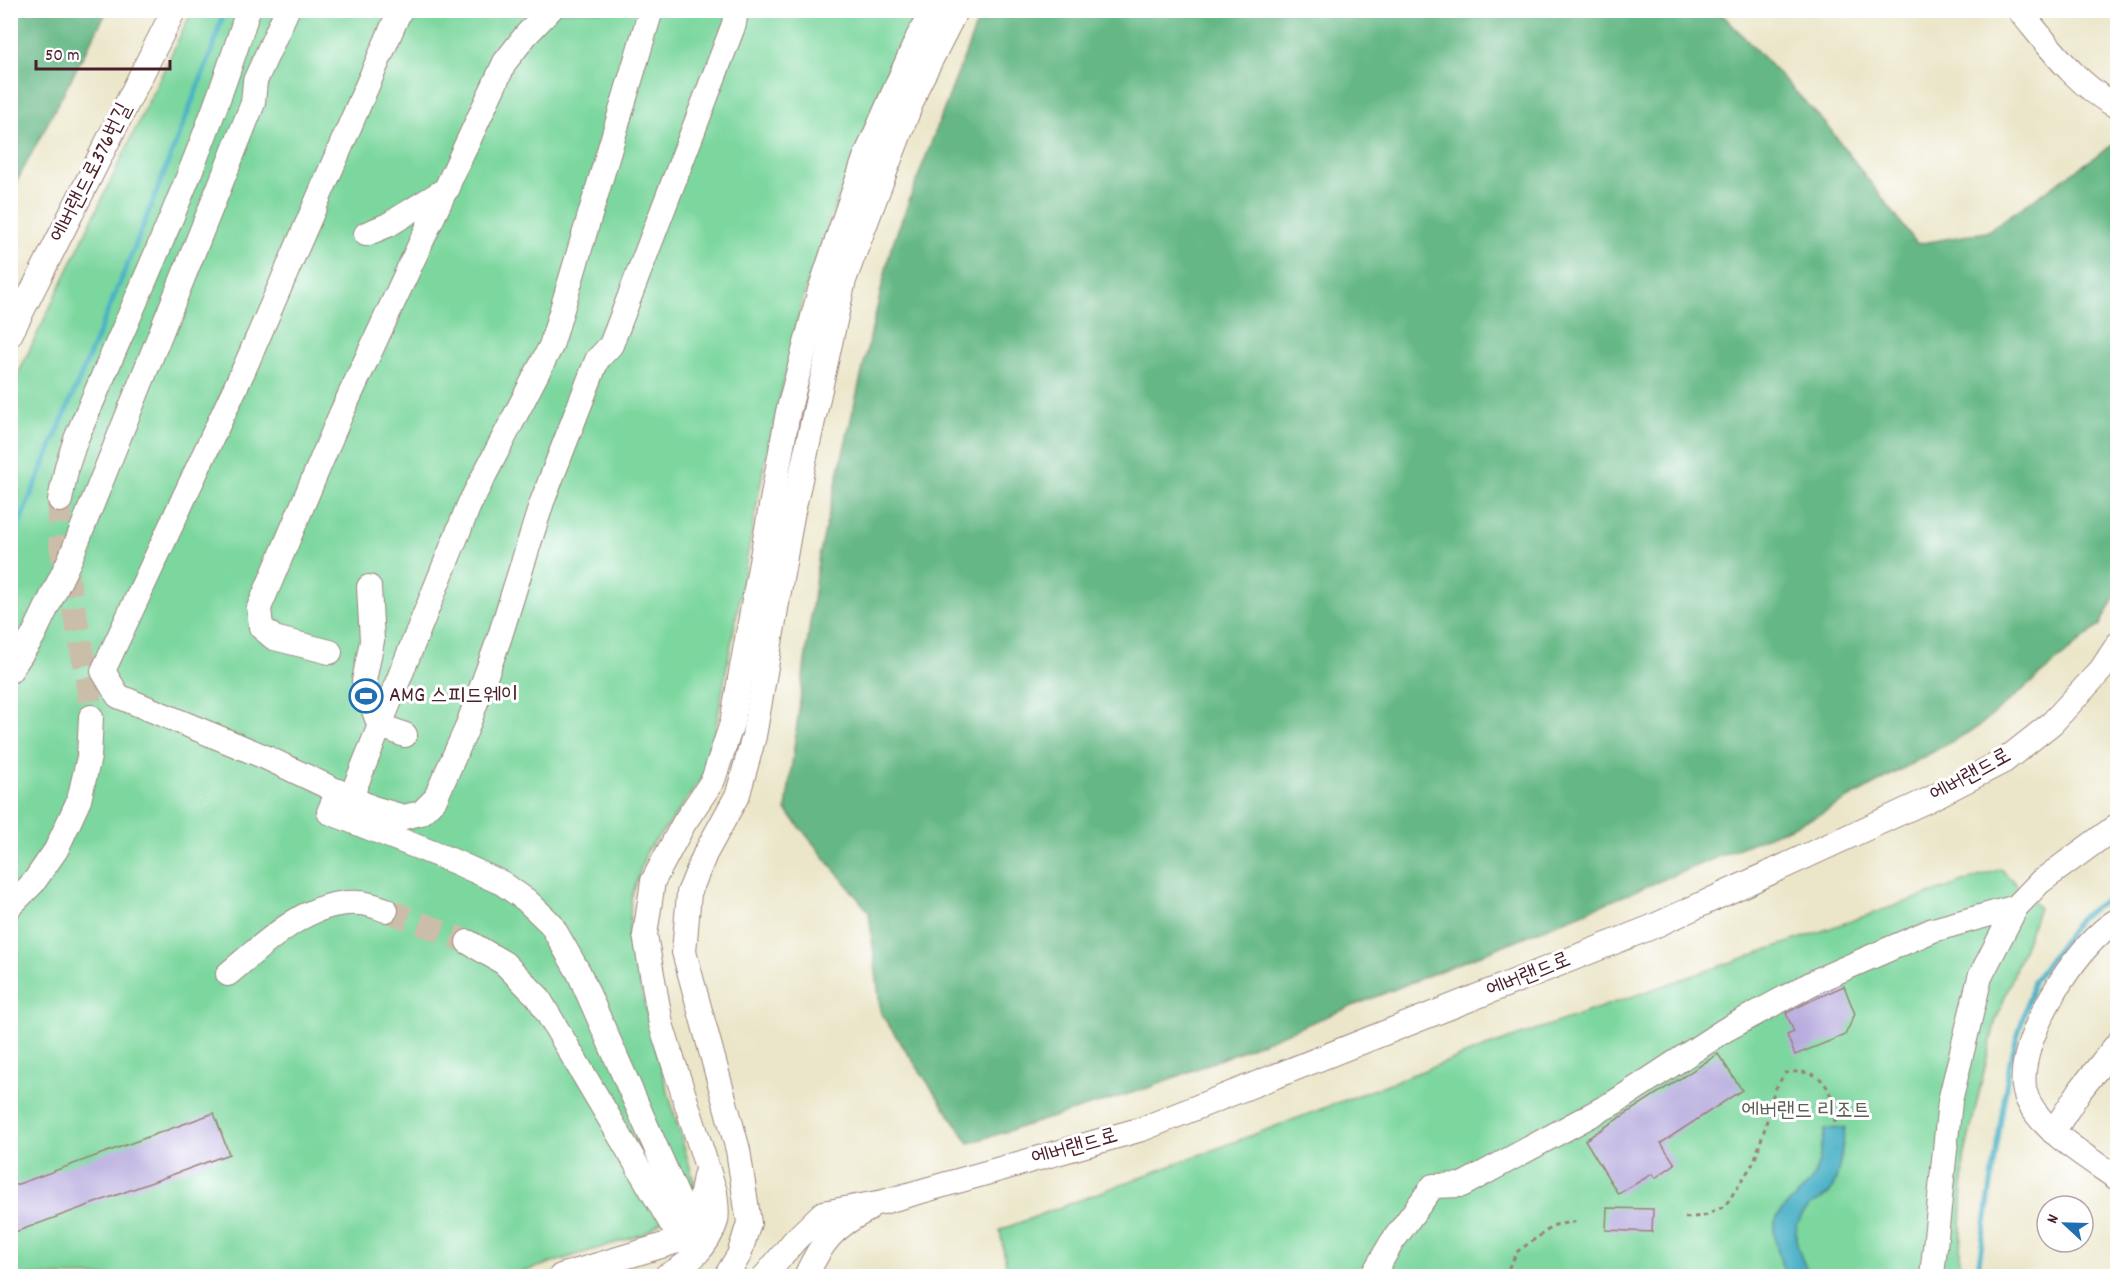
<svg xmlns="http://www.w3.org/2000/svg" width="2128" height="1287" viewBox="0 0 2128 1287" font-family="Dekko,'Poor Story',sans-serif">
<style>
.green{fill:#7cd79e;stroke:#637b64;stroke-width:1.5}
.forest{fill:#65b885;stroke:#586c58;stroke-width:1.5}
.water{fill:#48b1c6;stroke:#496878;stroke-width:1.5}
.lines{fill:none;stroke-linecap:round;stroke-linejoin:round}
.stream{stroke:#48b1c6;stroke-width:5}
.building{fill:#b7acde}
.minor-tunnel{stroke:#cbbea9;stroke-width:24;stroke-dasharray:24 12;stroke-linecap:butt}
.minor-casing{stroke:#9a827a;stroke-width:26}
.path{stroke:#9a827a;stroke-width:3;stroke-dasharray:4.5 4.5;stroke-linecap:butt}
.minor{stroke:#fff;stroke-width:24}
.labels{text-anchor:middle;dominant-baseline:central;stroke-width:6;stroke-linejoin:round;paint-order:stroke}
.street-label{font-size:22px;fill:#4a1f2b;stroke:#fff}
.poi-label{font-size:22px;fill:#4a1f2b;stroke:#fff;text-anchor:start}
.park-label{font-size:22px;fill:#5c5f53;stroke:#fff}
</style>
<rect width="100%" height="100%" fill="#fff"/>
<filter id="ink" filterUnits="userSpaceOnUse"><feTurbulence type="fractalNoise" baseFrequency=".0167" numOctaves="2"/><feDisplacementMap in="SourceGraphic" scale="12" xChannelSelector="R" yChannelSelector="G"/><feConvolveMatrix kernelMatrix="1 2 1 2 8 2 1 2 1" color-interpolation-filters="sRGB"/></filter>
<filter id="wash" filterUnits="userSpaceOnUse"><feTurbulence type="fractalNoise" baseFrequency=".008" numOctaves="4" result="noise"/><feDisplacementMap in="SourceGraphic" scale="24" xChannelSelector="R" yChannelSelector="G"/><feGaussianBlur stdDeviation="1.35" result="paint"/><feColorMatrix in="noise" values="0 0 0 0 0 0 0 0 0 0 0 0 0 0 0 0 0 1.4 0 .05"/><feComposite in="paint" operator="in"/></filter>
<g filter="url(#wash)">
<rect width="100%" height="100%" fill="#ebe6c9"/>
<g class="green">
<path d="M192 11H921L893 57 841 190 806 287 763 471 708 770 670 823 647 850 631 899 629 942 661 1068 698 1195 644 1234 509 1276H11L10 391Z"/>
<path d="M2001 869 2039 908 1995 1023 1964 1158 1959 1276H1008L1000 1230 1486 1047Z"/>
</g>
<g class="forest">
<path d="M11 10 107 11 11 192 10 11Z"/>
<path d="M982 10 1719 11 1826 124 1917 244 1986 232 2117 142 2118 590 2100 625 1978 727 1817 816 1507 944 1151 1087 969 1143 881 1014 869 912 786 810 818 561 891 248Z"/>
</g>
<path class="water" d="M1845 1128C1842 1145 1840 1177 1830 1192 1826 1198 1817 1200 1811 1205 1785 1229 1798 1250 1810 1276H1783L1784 1273C1781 1260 1771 1235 1775 1222 1780 1207 1797 1198 1806 1187 1820 1172 1821 1148 1825 1129Z"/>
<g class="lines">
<g class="stream">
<path d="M10 545 136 244 213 48 224 10"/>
<path d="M1977 1276 2010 1061 2034 981 2080 918 2118 891"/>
</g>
</g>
<g id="blocks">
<g class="building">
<path d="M1844 986 1855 1014 1845 1035 1795 1055 1787 1035 1794 1032 1786 1013 1810 1001Z"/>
<path d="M1718 1054 1742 1090 1661 1143 1675 1164 1655 1178 1652 1174 1618 1194 1585 1140Z"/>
<path d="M214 1113 229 1154 10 1234V1187Z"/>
<path d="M1607 1208 1653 1209 1652 1232 1606 1230Z"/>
</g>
</g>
</g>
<g filter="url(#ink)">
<use href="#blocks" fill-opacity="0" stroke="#9a827a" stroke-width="1.5"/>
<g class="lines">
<g class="minor-tunnel">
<path d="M60 500C56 532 65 565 71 597 80 637 88 676 91 717"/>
<path d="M386 910 468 942"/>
</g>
<g class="minor-casing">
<g id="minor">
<path d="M400 10 245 367 103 671 118 696 265 757 373 808 404 817 421 813 435 799 466 730 499 639 542 502 597 360 611 345 734 24 736 10"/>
<path d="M2019 10C2049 46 2076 85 2118 107"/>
<path d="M366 234 388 225 448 188"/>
<path d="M10 335 174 10"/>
<path d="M60 500 67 466 76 439C136 298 203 157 248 10"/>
<path d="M369 587 372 641 364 681 379 725 405 735"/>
<path d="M330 652 274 638 261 627 259 608 341 414 505 62 526 35 550 10"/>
<path d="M10 671 33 636 70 559 253 103 255 81 287 10"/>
<path d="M338 791 329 812 453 861 502 883 526 900 551 924 579 973 682 1207 681 1240"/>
<path d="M351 797 469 505 551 346 651 10"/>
<path d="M10 906 33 883 56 850 79 800 89 757 91 717"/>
<path d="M2118 920C2077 942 2013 1045 2025 1092 2034 1127 2090 1159 2118 1179"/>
<path d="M468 942 504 963 538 997 681 1240"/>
<path d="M228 974C266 943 306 900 359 903 368 903 377 907 386 910"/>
<path d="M2053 1132 2081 1089 2118 1043"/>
<path d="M561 1276 681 1240 694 1224 700 1204 705 1176"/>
<path d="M666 1276C688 1266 709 1245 716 1221 718 1213 716 1201 715 1192L661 1024 645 935 653 881 684 823 713 780 732 723 788 412 820 290 865 158 918 37 933 10"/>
<path d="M726 1276 739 1255 749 1223 738 1150 684 952 689 893 705 854 738 794 754 736 792 516 844 280 918 85 956 10"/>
<path d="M765 1276 795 1240 823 1213 883 1202 1142 1129 1652 927 1928 800 2004 761 2052 723 2101 670 2118 644"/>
<path d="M806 1276C822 1241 833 1228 867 1210"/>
<path d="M1372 1276 1392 1242 1433 1186 1462 1185 1615 1102 1725 1030 1818 980 1933 930 2016 907"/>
<path d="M1932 1276 1950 1101 1980 977 2016 907 2040 882 2118 825"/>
</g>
</g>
<g class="path">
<path d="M1685 1218 1704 1216 1725 1206 1754 1162 1765 1128 1774 1091 1785 1073C1824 1066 1833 1089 1835 1124"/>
<path d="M1504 1276 1518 1251 1555 1225 1578 1221"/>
<path d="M1576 1276H1581"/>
</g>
<use href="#minor" class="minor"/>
</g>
</g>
<defs>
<g id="stadium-ring" transform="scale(1.725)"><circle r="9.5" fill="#fff" stroke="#1f6fb2" stroke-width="1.5"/><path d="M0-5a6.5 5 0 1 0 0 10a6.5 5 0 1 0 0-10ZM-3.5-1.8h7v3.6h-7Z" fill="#1f6fb2"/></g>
</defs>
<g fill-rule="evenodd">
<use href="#stadium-ring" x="366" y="696"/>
</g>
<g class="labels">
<g class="street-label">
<text transform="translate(92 173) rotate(-63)">에버랜드로376번길</text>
<text transform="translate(1971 776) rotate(-29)">에버랜드로</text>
<text transform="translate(1529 976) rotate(-22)">에버랜드로</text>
<text transform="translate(1075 1148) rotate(-16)">에버랜드로</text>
</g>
<g class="poi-label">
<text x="389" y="696">AMG 스피드웨이</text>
</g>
<g class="park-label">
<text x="1806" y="1111">에버랜드 리조트</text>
</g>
</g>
<rect width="2128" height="1287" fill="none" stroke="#fff" stroke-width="36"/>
<g transform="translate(2065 1224) rotate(292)"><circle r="28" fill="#ffffff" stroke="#b7a5aa" stroke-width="1.5"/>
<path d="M0-4.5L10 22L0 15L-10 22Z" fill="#1f6fb2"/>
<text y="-9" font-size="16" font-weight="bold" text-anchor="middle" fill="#4a1f2b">N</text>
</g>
<path d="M36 60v9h134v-9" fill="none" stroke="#4a1f2b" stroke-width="3"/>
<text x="45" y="60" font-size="18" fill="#4a1f2b" stroke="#ffffff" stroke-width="4.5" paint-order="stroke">50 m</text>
</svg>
